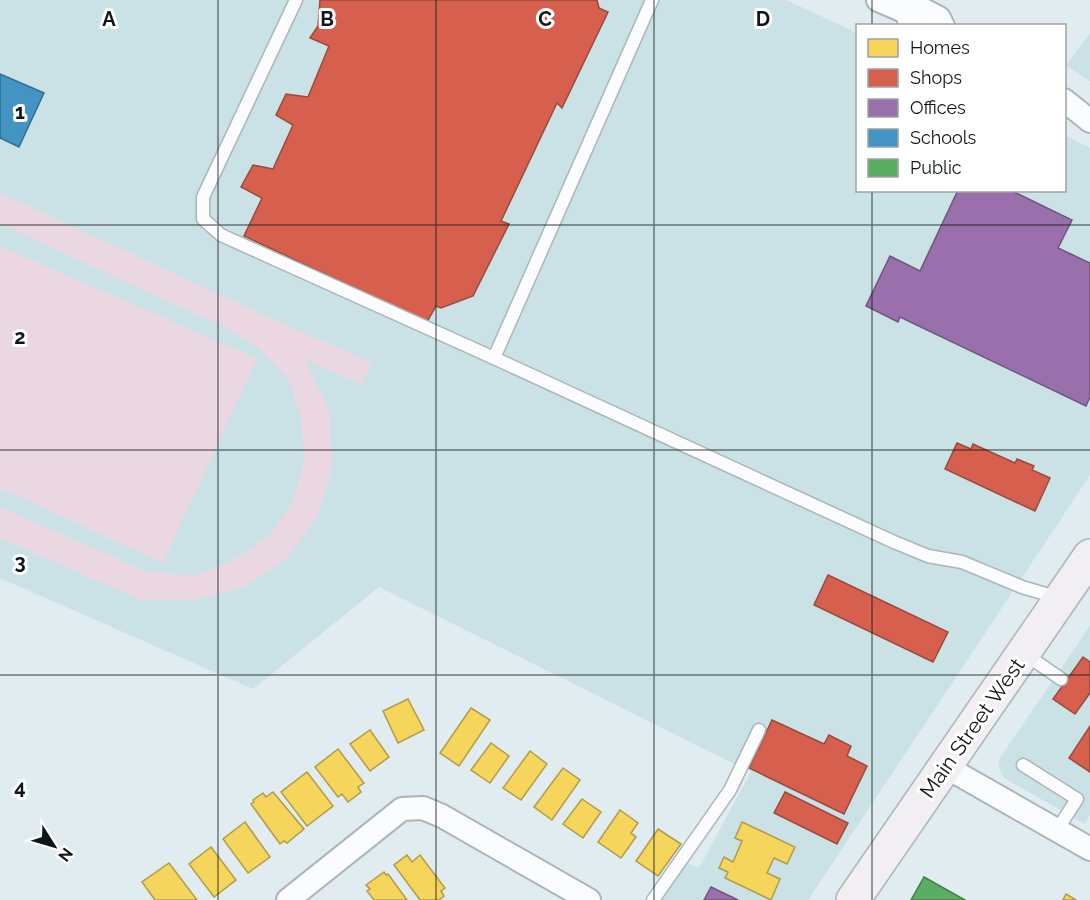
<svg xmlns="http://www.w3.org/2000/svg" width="1090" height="900" viewBox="0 0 1090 900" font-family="Raleway,sans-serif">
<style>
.built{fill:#cae1e5}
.green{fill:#ead7e1}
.homes{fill:#f6d55c;stroke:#b09c48;stroke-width:1.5}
.shops{fill:#d6604d;stroke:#9a4a3d;stroke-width:1.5}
.offices{fill:#9970ab;stroke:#6f557f;stroke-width:1.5}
.schools{fill:#4393c3;stroke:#336e90;stroke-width:1.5}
.public{fill:#5aae61;stroke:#43804b;stroke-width:1.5}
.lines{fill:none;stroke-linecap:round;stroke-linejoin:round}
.service-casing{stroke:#acb5b8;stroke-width:15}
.minor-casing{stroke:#acb5b8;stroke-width:26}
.secondary-casing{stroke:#acb5b8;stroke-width:36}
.service{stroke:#fafcfd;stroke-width:12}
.minor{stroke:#fafcfd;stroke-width:22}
.secondary{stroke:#f1eff2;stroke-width:33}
.grid{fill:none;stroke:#0e1618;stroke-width:1.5;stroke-opacity:0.55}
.labels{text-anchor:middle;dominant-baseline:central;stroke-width:6;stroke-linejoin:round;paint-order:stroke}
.street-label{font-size:21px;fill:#0e1618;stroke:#fff}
.grid-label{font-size:20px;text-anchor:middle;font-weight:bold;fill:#0e1618;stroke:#fff;stroke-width:6;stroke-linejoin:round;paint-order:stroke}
</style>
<rect width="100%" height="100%" fill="#e0ecef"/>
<g class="built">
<path d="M0 0H786L857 33 858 190H1064L1065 135 1090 148V475L808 900H654L679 860 699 868 751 772 379 587 253 689 0 578Z"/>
<path d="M1090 34V81L1066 65Z"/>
<path d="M1090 626V815L1085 824 1004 778 998 766 1000 758Z"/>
</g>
<g class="green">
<path d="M0 193 283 324 371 362 362 385 305 360 329 411 333 463 319 514 288 557 244 587 195 600H141L0 538V507L147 572 194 576 232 561 268 537 293 502 304 461 301 418 289 380 258 347 222 326 0 224Z"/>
<path d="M0 246 257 359 163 563 0 488Z"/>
</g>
<g class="homes">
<path d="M408 699 424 730 398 743 383 711Z"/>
<path d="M471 708 490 720 459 766 440 753Z"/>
<path d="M370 730 389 757 370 771 350 744Z"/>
<path d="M491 743 509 756 490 783 471 770Z"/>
<path d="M338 749 364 783 358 787 361 792 348 802 342 794 338 797 315 767Z"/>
<path d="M530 751 547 764 521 800 503 788Z"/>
<path d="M563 768 580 780 552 820 534 807Z"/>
<path d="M307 772 333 806 307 826 281 792Z"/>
<path d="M273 792 304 829 287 843 284 841 280 844 251 804 254 802 253 800 263 793 266 797Z"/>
<path d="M582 799 601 812 583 838 563 824Z"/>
<path d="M620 810 638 823 631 833 636 837 621 858 598 842Z"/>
<path d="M245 822 270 857 248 873 223 839Z"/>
<path d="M742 822 795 847 787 864 774 858 767 873 780 879 771 900 725 878 728 872 719 868 724 857 733 862 742 841 735 838Z"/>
<path d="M658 829 681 844 658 876 636 861Z"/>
<path d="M211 847 236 880 214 897 189 864Z"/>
<path d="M407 855 412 862 420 855 445 888 441 891 444 896 439 900H420L394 865Z"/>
<path d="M169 863 197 900H155L142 882Z"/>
<path d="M384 872 386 875 388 874 407 900H374L367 891 370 889 366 885Z"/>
<path d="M1066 894 1076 900H1063Z"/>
</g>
<g class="shops">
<path d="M320 0H597L599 8 608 12 562 108 557 103 501 221 509 224 473 296 441 308 436 306 427 322 244 236 262 198 241 187 253 165 273 169 293 125 276 115 286 94 308 97 329 46 310 38 318 26Z"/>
<path d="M957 443 971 449 973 444 1015 463 1017 459 1034 466 1032 470 1050 478 1035 511 945 469Z"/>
<path d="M828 575 948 632 933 662 814 605Z"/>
<path d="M1083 657 1090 662V693L1075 714 1053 699Z"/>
<path d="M772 720 824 744 829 735 851 746 847 756 867 766 844 814 749 768Z"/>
<path d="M1090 726V772L1069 758Z"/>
<path d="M785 792 848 823 837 844 774 813Z"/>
</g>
<g class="offices">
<path d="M958 190H1010L1072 220 1058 248 1090 263V397L1086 406 900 317 898 322 866 306 890 256 920 271Z"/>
<path d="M711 887 738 900H704Z"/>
</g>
<path class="schools" d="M0 74 44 93 19 147 0 138Z"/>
<path class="public" d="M924 877 965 900H911Z"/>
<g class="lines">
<g class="service-casing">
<g id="service">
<path d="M296 0 203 197V219L221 235 494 358"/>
<path d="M652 0 494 358 894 542 928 556 962 562 1022 587 1059 598"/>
<path d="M1025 654 1061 679"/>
<path d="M1023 765 1077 799 1057 830"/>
<path d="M653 900 730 790 759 730"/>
</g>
</g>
<g class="minor-casing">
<g id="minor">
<path d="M878 0 906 12 910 23 914 26"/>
<path d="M906 12 918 7 939 18 943 26"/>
<path d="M1064 100 1090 121"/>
<path d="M946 767 1090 849"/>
<path d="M288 900 402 809 423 808 442 816 589 900"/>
</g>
</g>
<g class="secondary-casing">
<path id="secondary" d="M853 900 1090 556"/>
</g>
<use href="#service" class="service"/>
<use href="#minor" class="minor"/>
<use href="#secondary" class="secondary"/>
</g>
<path class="grid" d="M218 0V900M436 0V900M654 0V900M872 0V26M872 190V900M0 225H1090M0 450H1090M0 675H1090"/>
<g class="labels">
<g class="street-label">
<text transform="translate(972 728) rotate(-55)">Main Street West</text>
</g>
</g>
<g class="grid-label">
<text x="109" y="26">A</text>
<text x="327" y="26">B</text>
<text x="545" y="26">C</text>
<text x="763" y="26">D</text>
<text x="20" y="119">1</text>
<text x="20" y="344">2</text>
<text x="20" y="569">3</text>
<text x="20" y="794">4</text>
</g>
<rect x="856" y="24" width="210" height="168" fill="#ffffff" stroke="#9fa2a3" stroke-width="1.5"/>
<rect x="868" y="39" width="30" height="18" fill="#f6d55c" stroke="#9fa2a3" stroke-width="1.5"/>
<text x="910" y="54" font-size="18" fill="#0e1618">Homes</text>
<rect x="868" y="69" width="30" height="18" fill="#d6604d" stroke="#9fa2a3" stroke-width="1.5"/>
<text x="910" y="84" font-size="18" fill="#0e1618">Shops</text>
<rect x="868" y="99" width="30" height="18" fill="#9970ab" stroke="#9fa2a3" stroke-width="1.5"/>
<text x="910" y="114" font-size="18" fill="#0e1618">Offices</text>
<rect x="868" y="129" width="30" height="18" fill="#4393c3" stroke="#9fa2a3" stroke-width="1.5"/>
<text x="910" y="144" font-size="18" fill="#0e1618">Schools</text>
<rect x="868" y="159" width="30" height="18" fill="#5aae61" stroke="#9fa2a3" stroke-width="1.5"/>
<text x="910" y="174" font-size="18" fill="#0e1618">Public</text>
<g transform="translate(54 846) rotate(127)" stroke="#ffffff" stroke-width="4.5" paint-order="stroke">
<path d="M0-4.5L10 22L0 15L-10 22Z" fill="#0e1618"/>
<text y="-9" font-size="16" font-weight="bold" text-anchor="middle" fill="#0e1618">N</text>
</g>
</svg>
